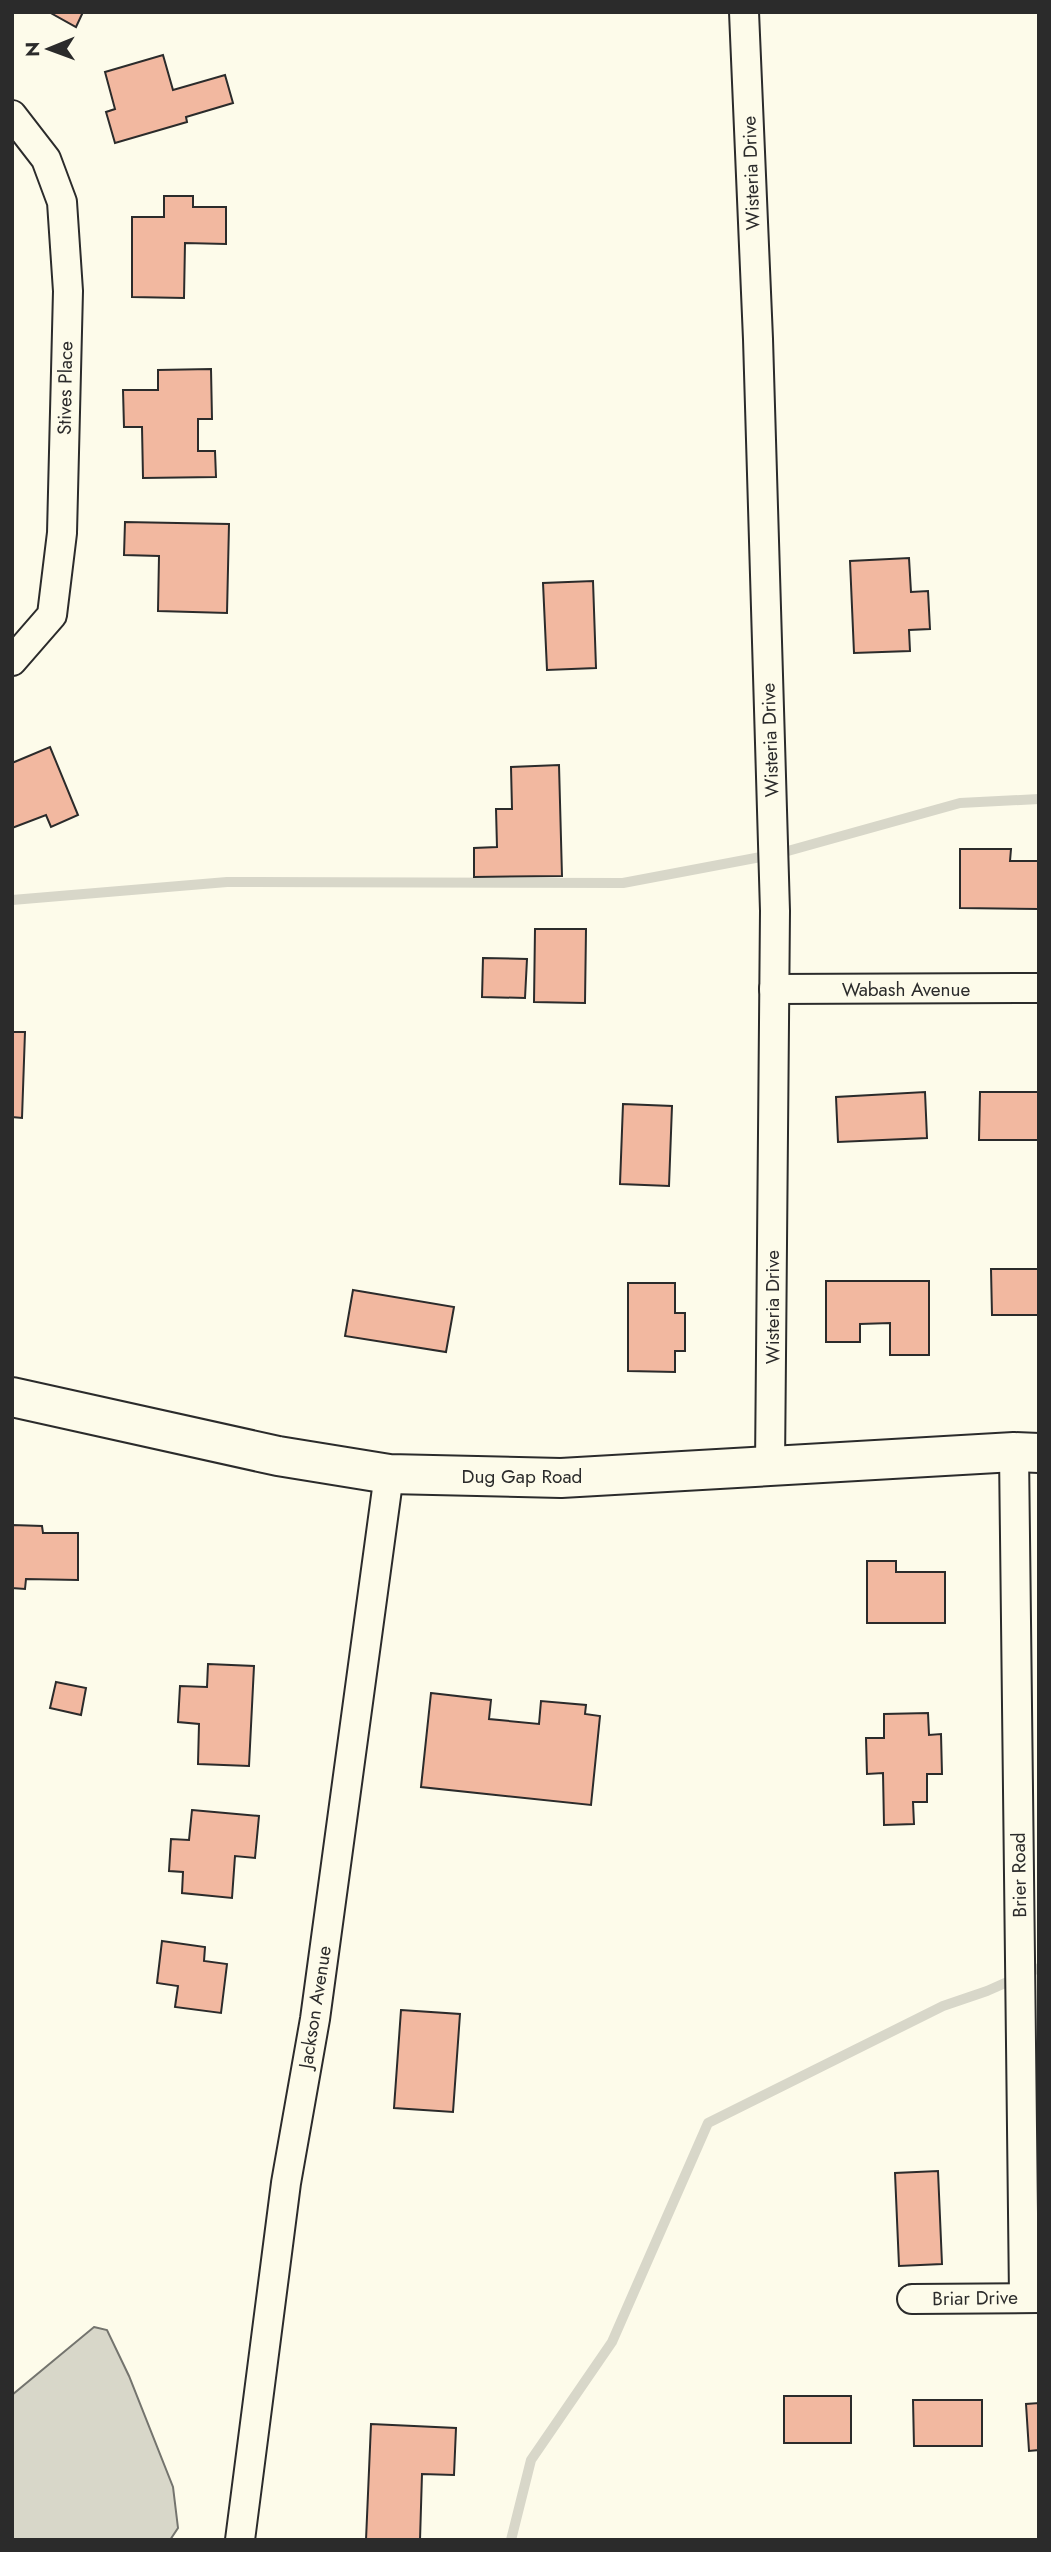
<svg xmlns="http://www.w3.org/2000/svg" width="1051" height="2552" viewBox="0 0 1051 2552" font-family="Jost,sans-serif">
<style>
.water{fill:#d8d7c9;stroke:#74746e;stroke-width:2}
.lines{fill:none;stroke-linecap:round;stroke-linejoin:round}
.stream{stroke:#d8d7c9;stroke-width:10}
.building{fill:#f2b8a0;stroke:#2b2b2b;stroke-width:2}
.street-casing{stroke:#2b2b2b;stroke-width:32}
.secondary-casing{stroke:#2b2b2b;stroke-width:42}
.street{stroke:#fdfbea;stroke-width:28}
.secondary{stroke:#fdfbea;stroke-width:38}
.labels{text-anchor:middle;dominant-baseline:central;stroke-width:5;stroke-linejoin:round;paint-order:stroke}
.street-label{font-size:19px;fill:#2b2b2b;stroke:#fdfbea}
</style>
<rect width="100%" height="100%" fill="#fdfbea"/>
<path class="water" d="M94 2327 107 2330 129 2376 173 2487 178 2528 170 2540H12V2395Z"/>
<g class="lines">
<g class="stream">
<path d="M12 900 227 882 623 883 777 854 960 803 1039 799"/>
<path d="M511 2540 531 2460 612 2342 708 2123 943 2006 987 1991 1039 1968"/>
</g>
</g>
<g class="building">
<path d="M49 12H83L76 27Z"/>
<path d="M163 55 173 90 225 75 233 103 186 117 187 122 115 143 106 112 115 109 105 72Z"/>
<path d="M164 196H193V207H226V244L185 243 184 298 132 297V217H164Z"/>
<path d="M211 369 212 419H198V451H215L216 477 143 478 142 427H124L123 390H158V370Z"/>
<path d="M125 522 229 524 227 613 158 611 159 556 124 555Z"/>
<path d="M909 558 911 592 928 591 930 629 909 630 910 651 854 653 850 561Z"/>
<path d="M593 581 596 668 547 670 543 583Z"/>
<path d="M50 747 78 815 51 827 46 815 12 828V763Z"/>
<path d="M559 765 562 876 474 877V848L497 847 496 809H512L511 767Z"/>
<path d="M960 849H1011L1010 861H1039V909L960 908Z"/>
<path d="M535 929H586L585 1003 534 1002Z"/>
<path d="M483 958 527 959 525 998 482 997Z"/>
<path d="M12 1032H25L22 1118 12 1117Z"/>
<path d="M925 1092 927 1138 838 1142 836 1097Z"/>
<path d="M980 1092H1039V1140H979Z"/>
<path d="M623 1104 672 1106 669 1186 620 1184Z"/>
<path d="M991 1269H1039V1315H992Z"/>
<path d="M826 1281H929V1355H890V1323L860 1324V1342H826Z"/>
<path d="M628 1283H675V1313H685V1351H675V1372L628 1371Z"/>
<path d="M353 1290 454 1307 446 1352 345 1336Z"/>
<path d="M12 1525 42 1526 43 1533H78V1580L26 1579 25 1589 12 1588Z"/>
<path d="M867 1561H896V1572H945V1623H867Z"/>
<path d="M208 1664 254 1666 249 1766 198 1764 199 1724 178 1722 180 1686 207 1687Z"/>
<path d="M56 1682 86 1688 81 1715 50 1708Z"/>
<path d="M431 1693 491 1700 489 1719 539 1724 541 1701 586 1705 585 1714 600 1716 591 1805 421 1787Z"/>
<path d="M928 1713 929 1735 941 1734 942 1774H927V1802H913L914 1824 884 1825 883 1773 867 1774 866 1738H884V1714Z"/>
<path d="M192 1810 259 1816 255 1858 235 1856 232 1898 182 1893 183 1872 169 1871 171 1839 189 1840Z"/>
<path d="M162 1941 205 1947 204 1961 227 1964 221 2013 175 2007 178 1986 157 1983Z"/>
<path d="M401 2010 460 2014 453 2112 394 2108Z"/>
<path d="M938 2171 942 2264 899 2266 895 2173Z"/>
<rect x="784" y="2396" width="67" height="47"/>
<path d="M913 2400H982V2446H914Z"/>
<path d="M1039 2403V2450L1029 2451 1026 2404Z"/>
<path d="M371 2424 456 2428 454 2475 422 2474 420 2540H366Z"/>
</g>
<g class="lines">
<g class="street-casing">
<g id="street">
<path d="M744 12 758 339 775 911 770 1467"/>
<path d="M12 115 46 159 62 202 68 291 62 533 52 615 12 661"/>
<path d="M774 989 1039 988"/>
<path d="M1014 1452 1024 2297"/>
<path d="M912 2299 1039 2298"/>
<path d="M240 2540 286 2183 315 2019 389 1474"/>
</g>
</g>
<g class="secondary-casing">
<path id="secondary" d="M12 1397 278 1456 389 1474 561 1478 1014 1452 1039 1453"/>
</g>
<use href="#street" class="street"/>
<use href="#secondary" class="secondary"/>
</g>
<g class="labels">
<g class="street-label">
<text transform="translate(751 173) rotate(-92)">Wisteria Drive</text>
<text transform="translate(65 388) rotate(-89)">Stives Place</text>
<text transform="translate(770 740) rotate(-92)">Wisteria Drive</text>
<text x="906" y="989">Wabash Avenue</text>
<text transform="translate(772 1307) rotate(-90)">Wisteria Drive</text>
<text x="522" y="1476">Dug Gap Road</text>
<text transform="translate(1019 1875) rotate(-91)">Brier Road</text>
<text transform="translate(315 2007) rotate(-81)">Jackson Avenue</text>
<text transform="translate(975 2298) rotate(-1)">Briar Drive</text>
</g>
</g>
<rect width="1051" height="2552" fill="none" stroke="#2b2b2b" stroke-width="28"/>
<g transform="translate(49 49) rotate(269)" stroke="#fdfbea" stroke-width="5" paint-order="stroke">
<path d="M0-5L12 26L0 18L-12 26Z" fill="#2b2b2b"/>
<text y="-10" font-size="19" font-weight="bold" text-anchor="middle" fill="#2b2b2b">N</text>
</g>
</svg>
